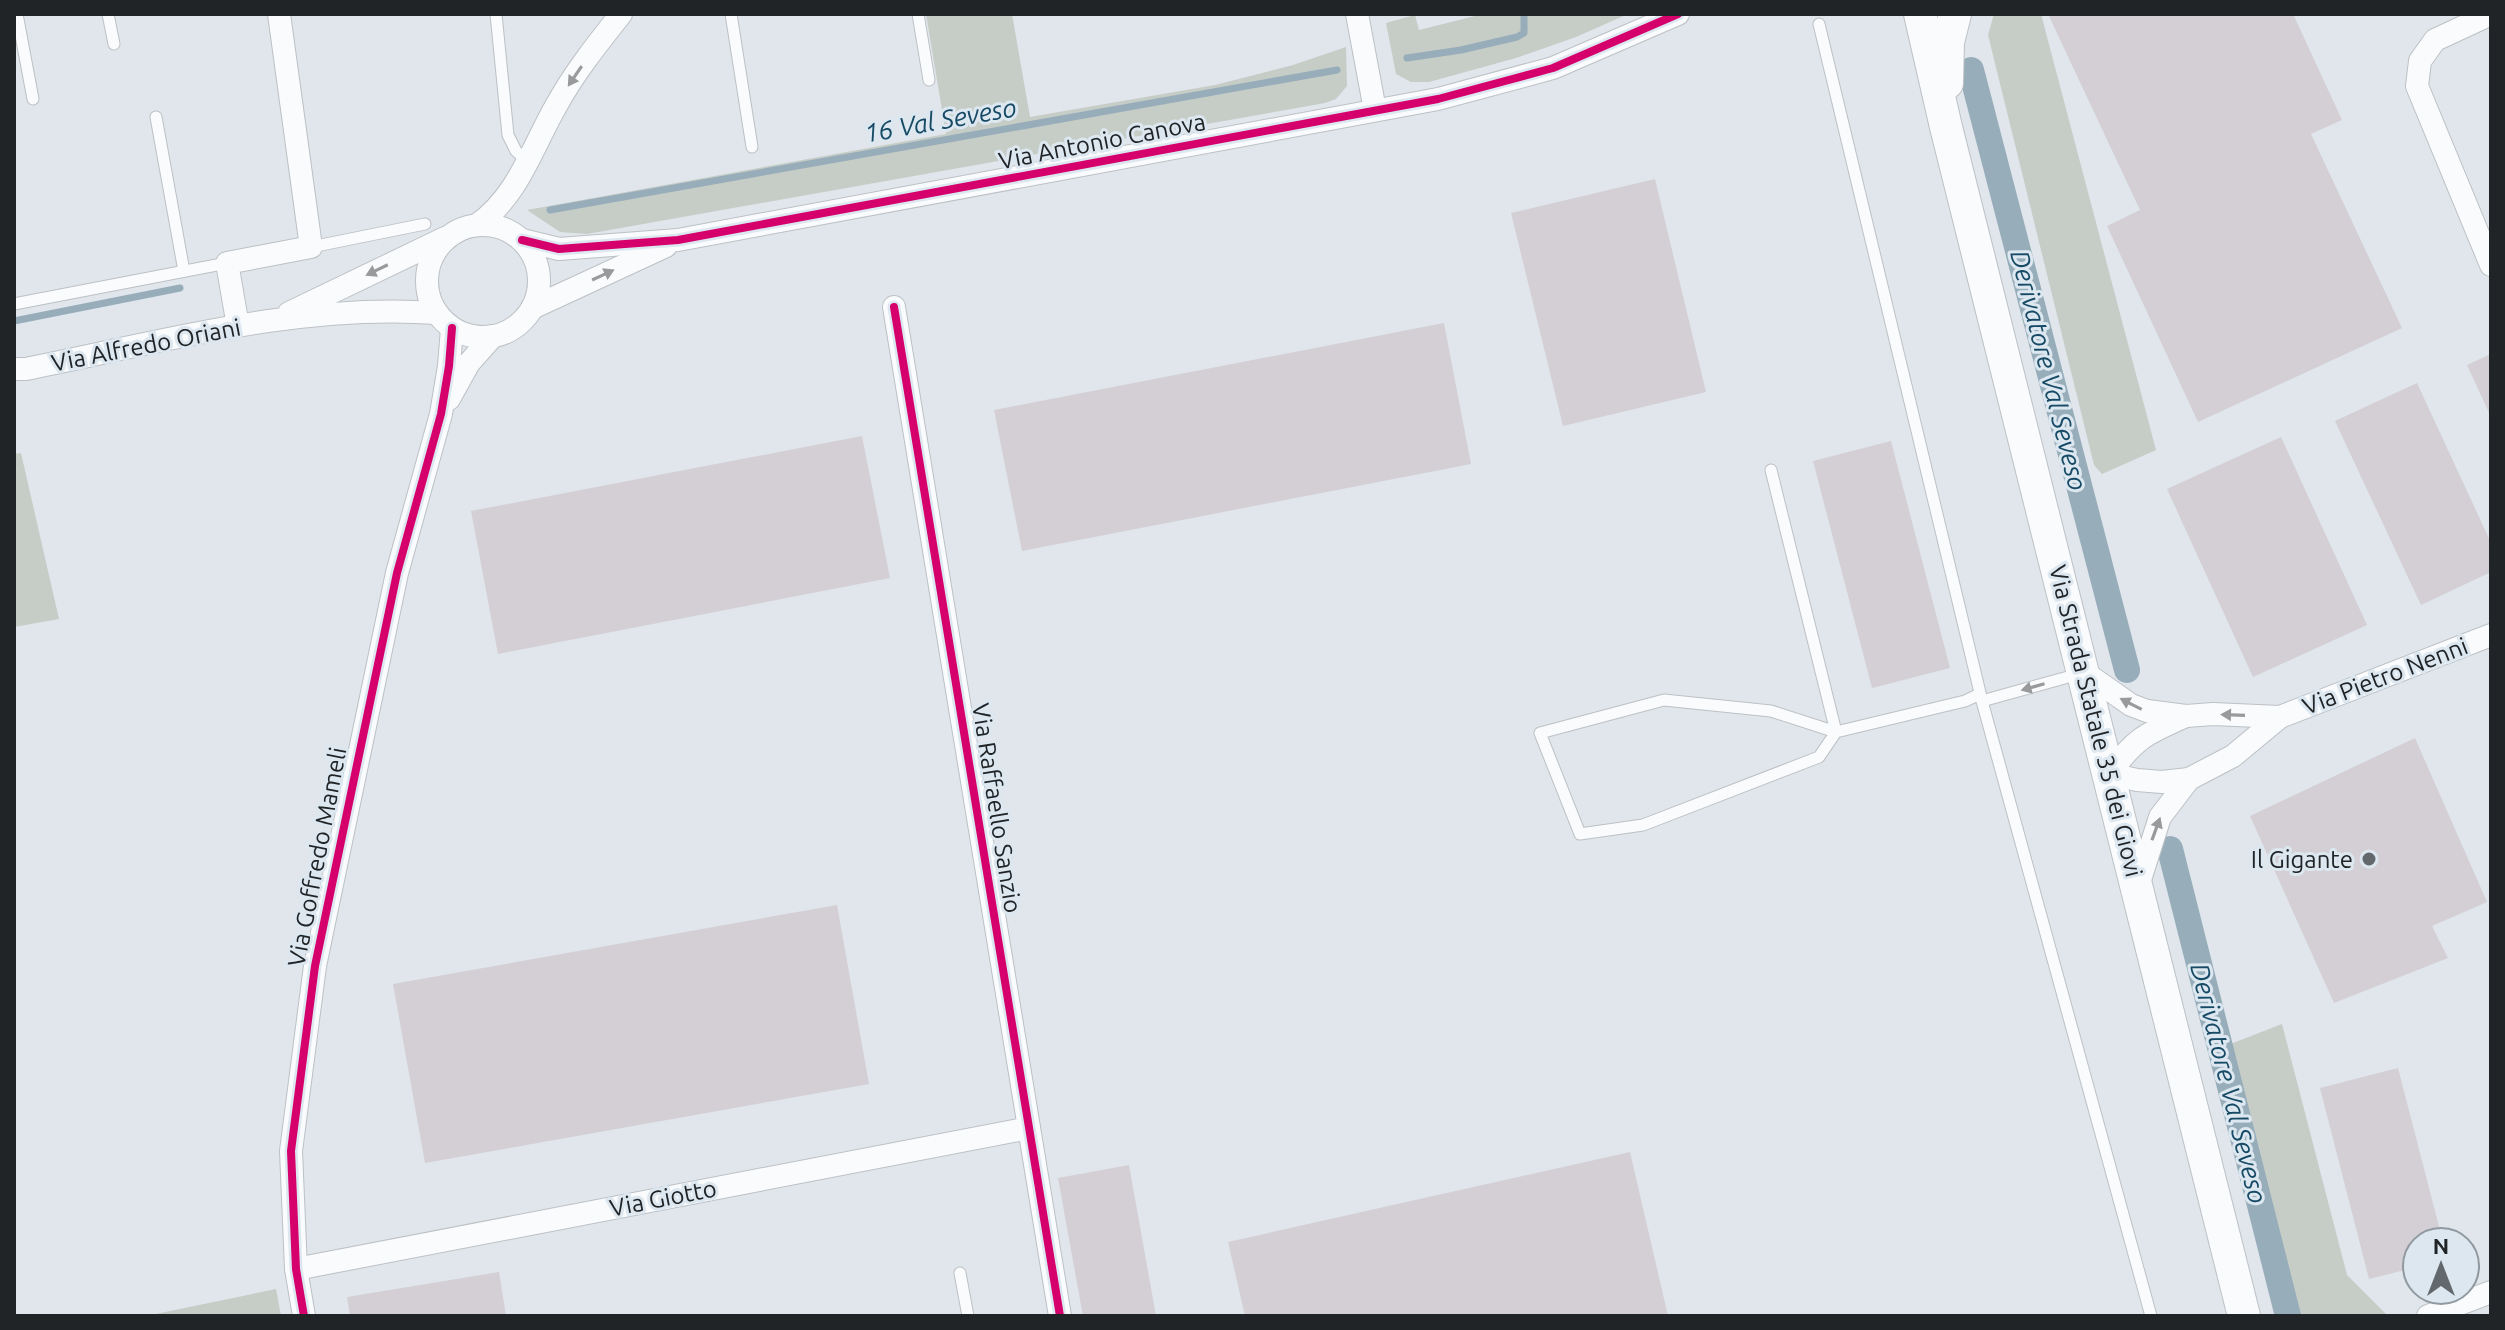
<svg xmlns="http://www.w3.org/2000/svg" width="2505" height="1330" viewBox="0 0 2505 1330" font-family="Ubuntu,sans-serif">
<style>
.green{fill:#c6ccc6}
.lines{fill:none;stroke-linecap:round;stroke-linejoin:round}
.stream{stroke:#97adba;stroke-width:7}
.canal{stroke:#97adba;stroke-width:26}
.building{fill:#d3cfd5}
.service-casing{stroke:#bcc1c5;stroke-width:13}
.minor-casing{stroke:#bcc1c5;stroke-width:24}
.secondary-casing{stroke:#bcc1c5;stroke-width:34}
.service{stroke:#fafbfc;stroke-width:11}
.minor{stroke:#fafbfc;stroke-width:22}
.secondary{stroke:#fafbfc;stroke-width:32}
.cycleway-casing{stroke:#dce7f0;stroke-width:13}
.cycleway{stroke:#d6006c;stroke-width:8}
.oneway{fill:#989a9c}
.poi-dot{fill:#63686c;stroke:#dce7f0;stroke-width:3}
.labels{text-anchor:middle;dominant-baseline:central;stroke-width:6;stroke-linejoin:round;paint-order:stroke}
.street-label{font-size:24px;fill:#202427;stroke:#dce7f0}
.poi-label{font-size:24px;fill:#202427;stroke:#dce7f0;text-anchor:end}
.water-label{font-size:26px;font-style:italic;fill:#174a65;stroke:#dce7f0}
</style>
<rect width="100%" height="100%" fill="#e0e6ec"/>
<g class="green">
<path d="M926 14H1012L1030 117 1215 85 1293 65 1346 47 1347 86 1336 99 1325 103 587 234 560 232 527 210 946 134Z"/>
<path d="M1483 14H1628L1576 37 1516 58 1429 82H1411L1396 74 1386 23 1415 15 1419 30Z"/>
<path d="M1994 14H2041L2156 450 2102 474 2094 465 1988 35Z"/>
<path d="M21 453 59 619 14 627V454Z"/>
<path d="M2282 1024 2347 1275 2388 1316H2296L2228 1045Z"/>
<path d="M276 1289 281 1316H146Z"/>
</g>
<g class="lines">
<g class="stream">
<path d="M1407 58 1461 50 1517 37 1524 33V14"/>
<path d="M550 210 1337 70"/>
<path d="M14 321 180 288"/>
</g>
<g class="canal">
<path d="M1971 70 2127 670"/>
<path d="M2170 849 2288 1316"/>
</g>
</g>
<g class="building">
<path d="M2048 14H2293L2342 120 2311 134 2402 328 2198 422 2107 226 2140 210Z"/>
<path d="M1655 179 1706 392 1563 426 1511 213Z"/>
<path d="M1444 323 1471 464 1022 551 994 410Z"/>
<path d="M2491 354V417L2467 365Z"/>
<path d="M2417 383 2491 543V572L2421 605 2335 421Z"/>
<path d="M862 436 890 578 498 654 471 511Z"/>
<path d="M2281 437 2367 625 2253 677 2167 489Z"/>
<path d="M1891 441 1950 668 1872 688 1813 461Z"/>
<path d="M2415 738 2487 902 2432 926 2448 958 2334 1003 2250 816Z"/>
<path d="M837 905 869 1084 425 1163 393 984Z"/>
<path d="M2398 1068 2443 1242H2417V1267L2369 1279 2320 1088Z"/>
<path d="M1630 1152 1668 1316H1245L1228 1242Z"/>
<path d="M1129 1165 1156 1316H1083L1058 1178Z"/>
<path d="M499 1272 506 1316H350L347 1297Z"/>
</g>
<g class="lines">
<g class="service-casing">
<g id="service">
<path d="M17 14 33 99"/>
<path d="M108 14 114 44"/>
<path d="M496 14 508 135 516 151 527 161"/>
<path d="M731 14 752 147"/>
<path d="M918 14 929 80"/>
<path d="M1819 24 1982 701 2151 1316"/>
<path d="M156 117 184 271"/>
<path d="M311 247 425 224"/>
<path d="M14 304 227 263"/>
<path d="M1771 470 1836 732 1771 711 1664 700 1540 733 1580 834 1643 825 1819 757 1836 732 1965 701 1980 694"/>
<path d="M1982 701 2079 674"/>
<path d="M960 1273 968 1316"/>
</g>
</g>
<g class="minor-casing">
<g id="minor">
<path d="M1357 14 1375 110"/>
<path d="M2491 14 2435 40 2420 61 2417 86 2491 265"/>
<path d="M477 225C518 196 532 148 556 106 574 73 598 43 621 14"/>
<circle cx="483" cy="281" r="56"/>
<path d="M522 240 559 249 678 240 1438 99 1553 68 1678 14"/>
<path d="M894 307 1060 1316"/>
<path d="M532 308 666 246"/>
<path d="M289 313 445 238"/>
<path d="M238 326 227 263 311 247 279 14"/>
<path d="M14 369H26C161 342 298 303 437 313"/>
<path d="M449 399 469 363 493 336"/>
<path d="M2084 672 2131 705 2147 711 2186 716 2213 714 2280 717"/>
<path d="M2186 716C2148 733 2134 738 2110 774L2137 780 2162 782 2189 779 2233 756 2280 717 2491 635"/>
<path d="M2138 886 2160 817 2189 779"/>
<path d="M296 1269 1029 1128"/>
<path d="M304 1316 296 1269 291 1151 315 966 397 573 441 414 449 366 452 328"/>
<path d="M2428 1316 2491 1292"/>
</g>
</g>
<g class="secondary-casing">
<g id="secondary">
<path d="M1920 14 1946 127 2244 1316"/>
<path d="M1947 83 1948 42 1955 14"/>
</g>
</g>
<use href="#service" class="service"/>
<use href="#minor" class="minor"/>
<use href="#secondary" class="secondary"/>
<g class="cycleway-casing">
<g id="cycleway">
<path d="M522 240 559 249 678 240 1438 99 1553 68 1678 14"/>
<path d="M894 307 1060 1316"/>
<path d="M304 1316 296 1269 291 1151 315 966 397 573 441 414 449 366 452 328"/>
</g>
</g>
<use href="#cycleway" class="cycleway"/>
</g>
<defs><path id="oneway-solid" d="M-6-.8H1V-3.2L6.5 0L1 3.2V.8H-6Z" transform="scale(2)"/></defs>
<g class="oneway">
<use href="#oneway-solid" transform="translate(575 76) rotate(124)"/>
<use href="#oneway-solid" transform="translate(377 270) rotate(154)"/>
<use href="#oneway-solid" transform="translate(603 275) rotate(-25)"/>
<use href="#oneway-solid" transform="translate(2033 687) rotate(164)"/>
<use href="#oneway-solid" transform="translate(2131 704) rotate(-153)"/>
<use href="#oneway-solid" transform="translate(2233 715) rotate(-178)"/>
<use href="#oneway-solid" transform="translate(2156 829) rotate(-70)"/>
</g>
<circle class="poi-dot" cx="2369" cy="859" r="8"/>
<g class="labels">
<g class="street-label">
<text transform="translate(1102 141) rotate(-11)">Via Antonio Canova</text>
<text transform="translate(146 345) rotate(-11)">Via Alfredo Oriani</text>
<text transform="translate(2385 676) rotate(-21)">Via Pietro Nenni</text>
<text transform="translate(2096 721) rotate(76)">Via Strada Statale 35 dei Giovi</text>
<text transform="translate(997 808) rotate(81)">Via Raffaello Sanzio</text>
<text transform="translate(317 857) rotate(-79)">Via Goffredo Mameli</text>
<text transform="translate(663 1198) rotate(-11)">Via Giotto</text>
</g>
<g class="poi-label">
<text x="2353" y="859">Il Gigante</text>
</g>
<g class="water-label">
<text transform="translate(940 120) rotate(-10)">16 Val Seveso</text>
<text transform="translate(2049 370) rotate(76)">Derivatore Val Seveso</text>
<text transform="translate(2229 1083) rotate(76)">Derivatore Val Seveso</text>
</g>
</g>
<rect width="2505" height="1330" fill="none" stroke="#202427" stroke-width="32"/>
<g transform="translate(2441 1266)"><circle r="38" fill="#dce7f0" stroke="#9199a0" stroke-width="2"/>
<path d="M0-6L14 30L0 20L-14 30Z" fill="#63686c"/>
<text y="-12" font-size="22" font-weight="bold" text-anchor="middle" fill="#202427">N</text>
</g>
</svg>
